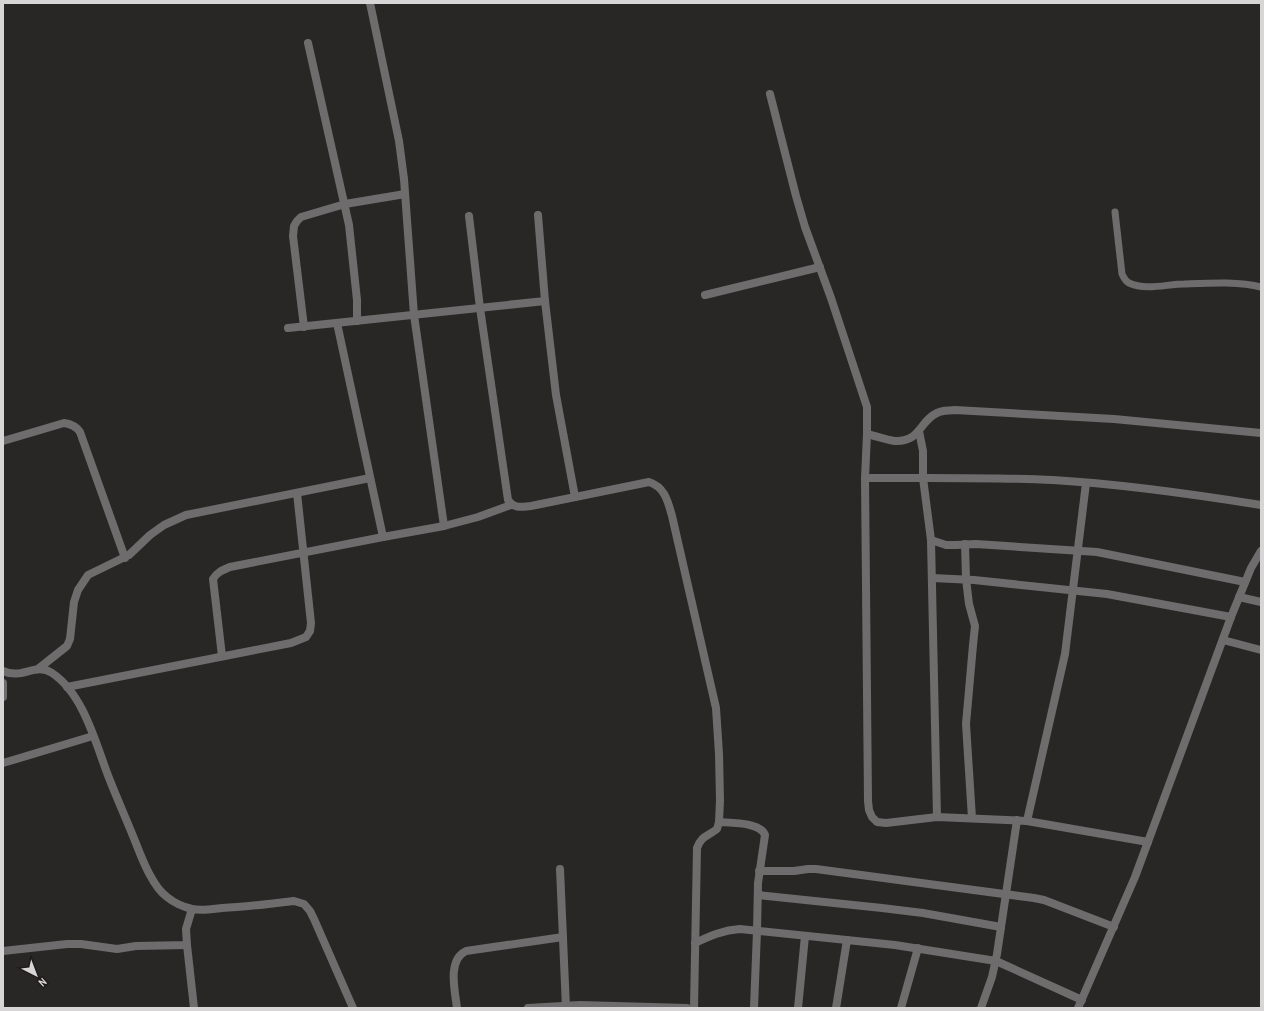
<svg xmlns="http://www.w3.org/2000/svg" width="1264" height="1011" viewBox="0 0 1264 1011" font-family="'Archivo Narrow',sans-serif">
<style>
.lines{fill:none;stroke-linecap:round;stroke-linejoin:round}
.service{stroke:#6e6c6c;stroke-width:7}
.minor{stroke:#6e6c6c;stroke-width:8}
</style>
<rect width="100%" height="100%" fill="#292626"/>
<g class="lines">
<path class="service" d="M1115 212 1122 274C1124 278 1125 281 1129 283 1146 291 1167 284 1184 284 1208 283 1239 281 1261 287"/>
<g class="minor">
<path d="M370 3 399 141 404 179 414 315 444 526"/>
<path d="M308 43 349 225 357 300V321"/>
<path d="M770 94 796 196 805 227 831 298 867 407V434L865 478 868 801 869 810 872 817 877 822 886 823 937 817 1027 821 1148 842"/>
<path d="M538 215 545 301 556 395 575 497"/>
<path d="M469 216 480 308 508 500C514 509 522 507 531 506L649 482C665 487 668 502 672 516L716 708 719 754 720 800 719 822 717 829C707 837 702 835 697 848L694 1008"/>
<path d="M705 295 820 267"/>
<path d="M337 323 383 537"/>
<path d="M304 327 293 236 294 226 297 221 301 217 345 204 405 194"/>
<path d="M288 328 545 301"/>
<path d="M919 431 923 451V478L931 540 937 817"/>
<path d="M867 434C876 436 886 440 895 441 921 442 919 421 937 413 942 410 949 411 955 410L1114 419 1261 433"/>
<path d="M3 441 64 423C71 424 76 426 80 432L125 558"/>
<path d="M865 478C927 478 991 477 1053 480 1123 484 1192 494 1261 505"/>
<path d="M931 540 946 545H956L976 544 1097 552 1245 582"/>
<path d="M965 544 966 579 969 604 975 626 973 645 966 724 972 818"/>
<path d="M932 578 974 580 1107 594 1231 617"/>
<path d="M1239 597 1261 602"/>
<path d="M1223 640 1261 650"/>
<path d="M222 656 213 579C217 572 223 570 230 567L383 537 444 526 478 517 511 505"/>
<path d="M38 669 67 646 70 639 74 602 78 590 88 575 129 555 150 535 164 525 186 515 370 478"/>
<path d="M3 671C23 680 35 662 52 673 84 694 96 745 109 778 118 801 128 823 137 846 143 861 153 887 167 897 173 902 184 907 192 909 201 911 213 909 222 908 246 907 270 904 294 901L304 904 310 911 314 919 353 1008"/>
<path d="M3 683V697"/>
<path d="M67 687 291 643 306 637 310 631 311 623 297 493"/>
<path d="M3 763 93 736"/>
<path d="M1027 821 1065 654 1086 483"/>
<path d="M719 822C732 823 760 822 765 835L758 883 757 931 754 1008"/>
<path d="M560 869 566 1008"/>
<path d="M759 871H794L808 869H816L1034 898 1044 900 1114 927"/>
<path d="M758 895 882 908 923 913 1001 927"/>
<path d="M695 943C710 936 723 930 740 929L895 945 996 961 1082 1000"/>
<path d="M187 945 194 1008"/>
<path d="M3 951 67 944H81L117 949 136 946 187 945 186 929 192 909"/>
<path d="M457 1008C455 991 447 960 466 951L563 937"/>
<path d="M528 1008 580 1005 687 1008"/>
<path d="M798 1008 805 936"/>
<path d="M836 1008 847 940"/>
<path d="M901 1008 918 948"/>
<path d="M981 1008 992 977 997 954 1017 820"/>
<path d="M1078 1008 1135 877 1231 617 1251 568 1261 551"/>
</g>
</g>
<rect width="1264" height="1011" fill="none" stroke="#d7d5d5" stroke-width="8"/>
<g transform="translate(36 975) rotate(138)" stroke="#201c1d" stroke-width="3" paint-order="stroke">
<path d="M0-3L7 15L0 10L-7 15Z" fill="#d7d5d5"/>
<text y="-6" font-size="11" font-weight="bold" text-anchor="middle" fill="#d7d5d5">N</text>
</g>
</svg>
